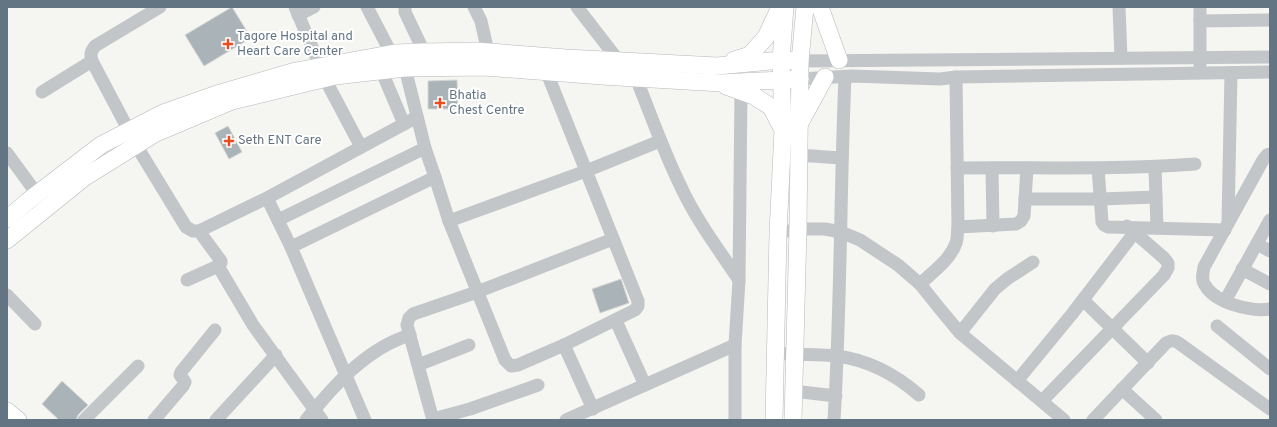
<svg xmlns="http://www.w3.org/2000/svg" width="1277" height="427" viewBox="0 0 1277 427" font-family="Overpass,sans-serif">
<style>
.building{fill:#aab3b8;stroke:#d6d6d4}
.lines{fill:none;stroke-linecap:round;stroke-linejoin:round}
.major-casing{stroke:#b5b9bd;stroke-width:18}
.minor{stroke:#c2c6c9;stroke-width:13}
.major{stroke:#fff;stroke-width:17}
.poi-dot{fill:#e74d1f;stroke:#fff;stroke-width:1.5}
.labels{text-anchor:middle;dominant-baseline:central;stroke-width:4;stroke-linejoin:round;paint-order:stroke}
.poi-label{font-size:13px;fill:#637583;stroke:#fff;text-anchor:start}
</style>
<rect width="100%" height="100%" fill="#f5f5f1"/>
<g class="building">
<path d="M232 7 251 38 204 66 185 35Z"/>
<path d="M457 80 458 109H428V81Z"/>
<path d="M228 126 242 152 229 159 215 133Z"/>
<path d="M621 279 629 303 600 313 592 289Z"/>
<path d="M62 381 88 405 78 415 76 420H59L42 404Z"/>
</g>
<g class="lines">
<g class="major-casing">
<g id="major">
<path d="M820 7 839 60"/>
<path d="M734 60 750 55 766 37 780 7"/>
<path d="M726 86 754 96 771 107 781 126"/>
<path d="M800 123 825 77"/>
<path d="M7 219 28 201 101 145 163 113 217 94 296 71 395 53 424 52 476 51 566 58 717 66 781 60 800 61"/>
<path d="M7 240 85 177 154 134 232 101 335 76 405 68 484 67 602 76 721 83 800 79"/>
<path d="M7 411 18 420"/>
<path d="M774 420 778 233 783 130 781 60 785 7"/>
<path d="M793 420 798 229 800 61 805 7"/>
</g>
</g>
<g class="minor">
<path d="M295 7 320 66"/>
<path d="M367 7 391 53"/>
<path d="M405 7V12L424 52"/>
<path d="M474 7 481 21 488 52"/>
<path d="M577 7 618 60"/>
<path d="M1119 7 1121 58"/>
<path d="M1200 7V65"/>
<path d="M298 15 314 7"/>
<path d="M1200 21 1270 20"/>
<path d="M800 61 1270 57"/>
<path d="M405 68 425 148 435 177 449 221 505 360 511 366 518 365 564 345 635 310 638 306V301L547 73"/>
<path d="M382 72 404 124"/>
<path d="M956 77 958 227 1016 224 1021 221 1024 216 1027 168"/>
<path d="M636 78C651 115 664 153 682 189 697 221 719 250 739 280"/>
<path d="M325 79 361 147"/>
<path d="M800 79 852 76 940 79 956 77 1270 72"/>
<path d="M42 92 92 61"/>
<path d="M129 131 92 61C90 54 91 51 95 46L160 7"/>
<path d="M136 145 186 227 193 231H199L267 198 417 117"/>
<path d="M7 153 37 194"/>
<path d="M1270 154 1267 155 1263 160 1204 267C1203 273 1201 280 1205 285 1215 303 1251 312 1270 309"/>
<path d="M798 155 841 158"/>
<path d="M1155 167 1157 228"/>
<path d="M957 168C1036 167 1116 170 1195 164"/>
<path d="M992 168 993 226"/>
<path d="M1098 168 1102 222 1104 225 1108 227 1225 230"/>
<path d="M267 198 291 247 365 420"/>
<path d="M1025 199H1101L1156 197"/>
<path d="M278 220 425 148"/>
<path d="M449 221 586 171 660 141"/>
<path d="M1228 223 1231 73"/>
<path d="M199 231 221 261V263L218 266 253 325 322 420"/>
<path d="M778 233 798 229H825L841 232 860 240 898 265 920 284 940 309 960 333 1064 420"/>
<path d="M1257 244 1270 251"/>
<path d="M291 247 435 177"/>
<path d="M1242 269 1270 284"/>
<path d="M187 280 218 266"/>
<path d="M920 284C933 272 950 260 956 243 958 238 957 232 958 227"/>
<path d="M7 295 35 324"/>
<path d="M1083 300 1148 363"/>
<path d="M1225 301 1270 220"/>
<path d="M616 321 645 385"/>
<path d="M1217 326 1270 369"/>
<path d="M960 333 995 289 1007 279 1033 262"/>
<path d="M564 345 593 409"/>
<path d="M776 353C796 355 817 354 837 356 868 360 896 375 919 395"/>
<path d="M418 365 469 345"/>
<path d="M1017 381 1072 314 1135 232"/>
<path d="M1122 389 1156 420"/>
<path d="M793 391 836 396"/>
<path d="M1042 401 1164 275 1168 268V263L1164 258 1127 226"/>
<path d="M433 419 470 409 538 385"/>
<path d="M84 420 138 366"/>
<path d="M154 420 183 386 185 382 180 375 181 372 215 330"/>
<path d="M216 420 276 355"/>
<path d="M306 420C333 386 367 348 410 335"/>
<path d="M433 420 407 325 409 318 413 314 477 292 613 239"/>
<path d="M566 420 735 345"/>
<path d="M735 420V345L739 280 741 91"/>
<path d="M834 420C841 306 840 191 845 77"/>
<path d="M1093 420 1166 343C1172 340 1175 340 1180 344L1270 409"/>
</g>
<use href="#major" class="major"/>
</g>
<g class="poi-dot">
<path d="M226 38h4v4h4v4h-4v4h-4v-4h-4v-4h4z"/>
<path d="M438 97h4v4h4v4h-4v4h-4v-4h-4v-4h4z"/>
<path d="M227 135h4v4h4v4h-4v4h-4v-4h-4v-4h4z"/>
</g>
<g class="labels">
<g class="poi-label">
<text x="237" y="37">Tagore Hospital and<tspan x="237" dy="15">Heart Care Center</tspan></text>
<text x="449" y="96">Bhatia<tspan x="449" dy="15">Chest Centre</tspan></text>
<text x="238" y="141">Seth ENT Care</text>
</g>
</g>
<rect width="1277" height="427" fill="none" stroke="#637583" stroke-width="16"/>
</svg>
